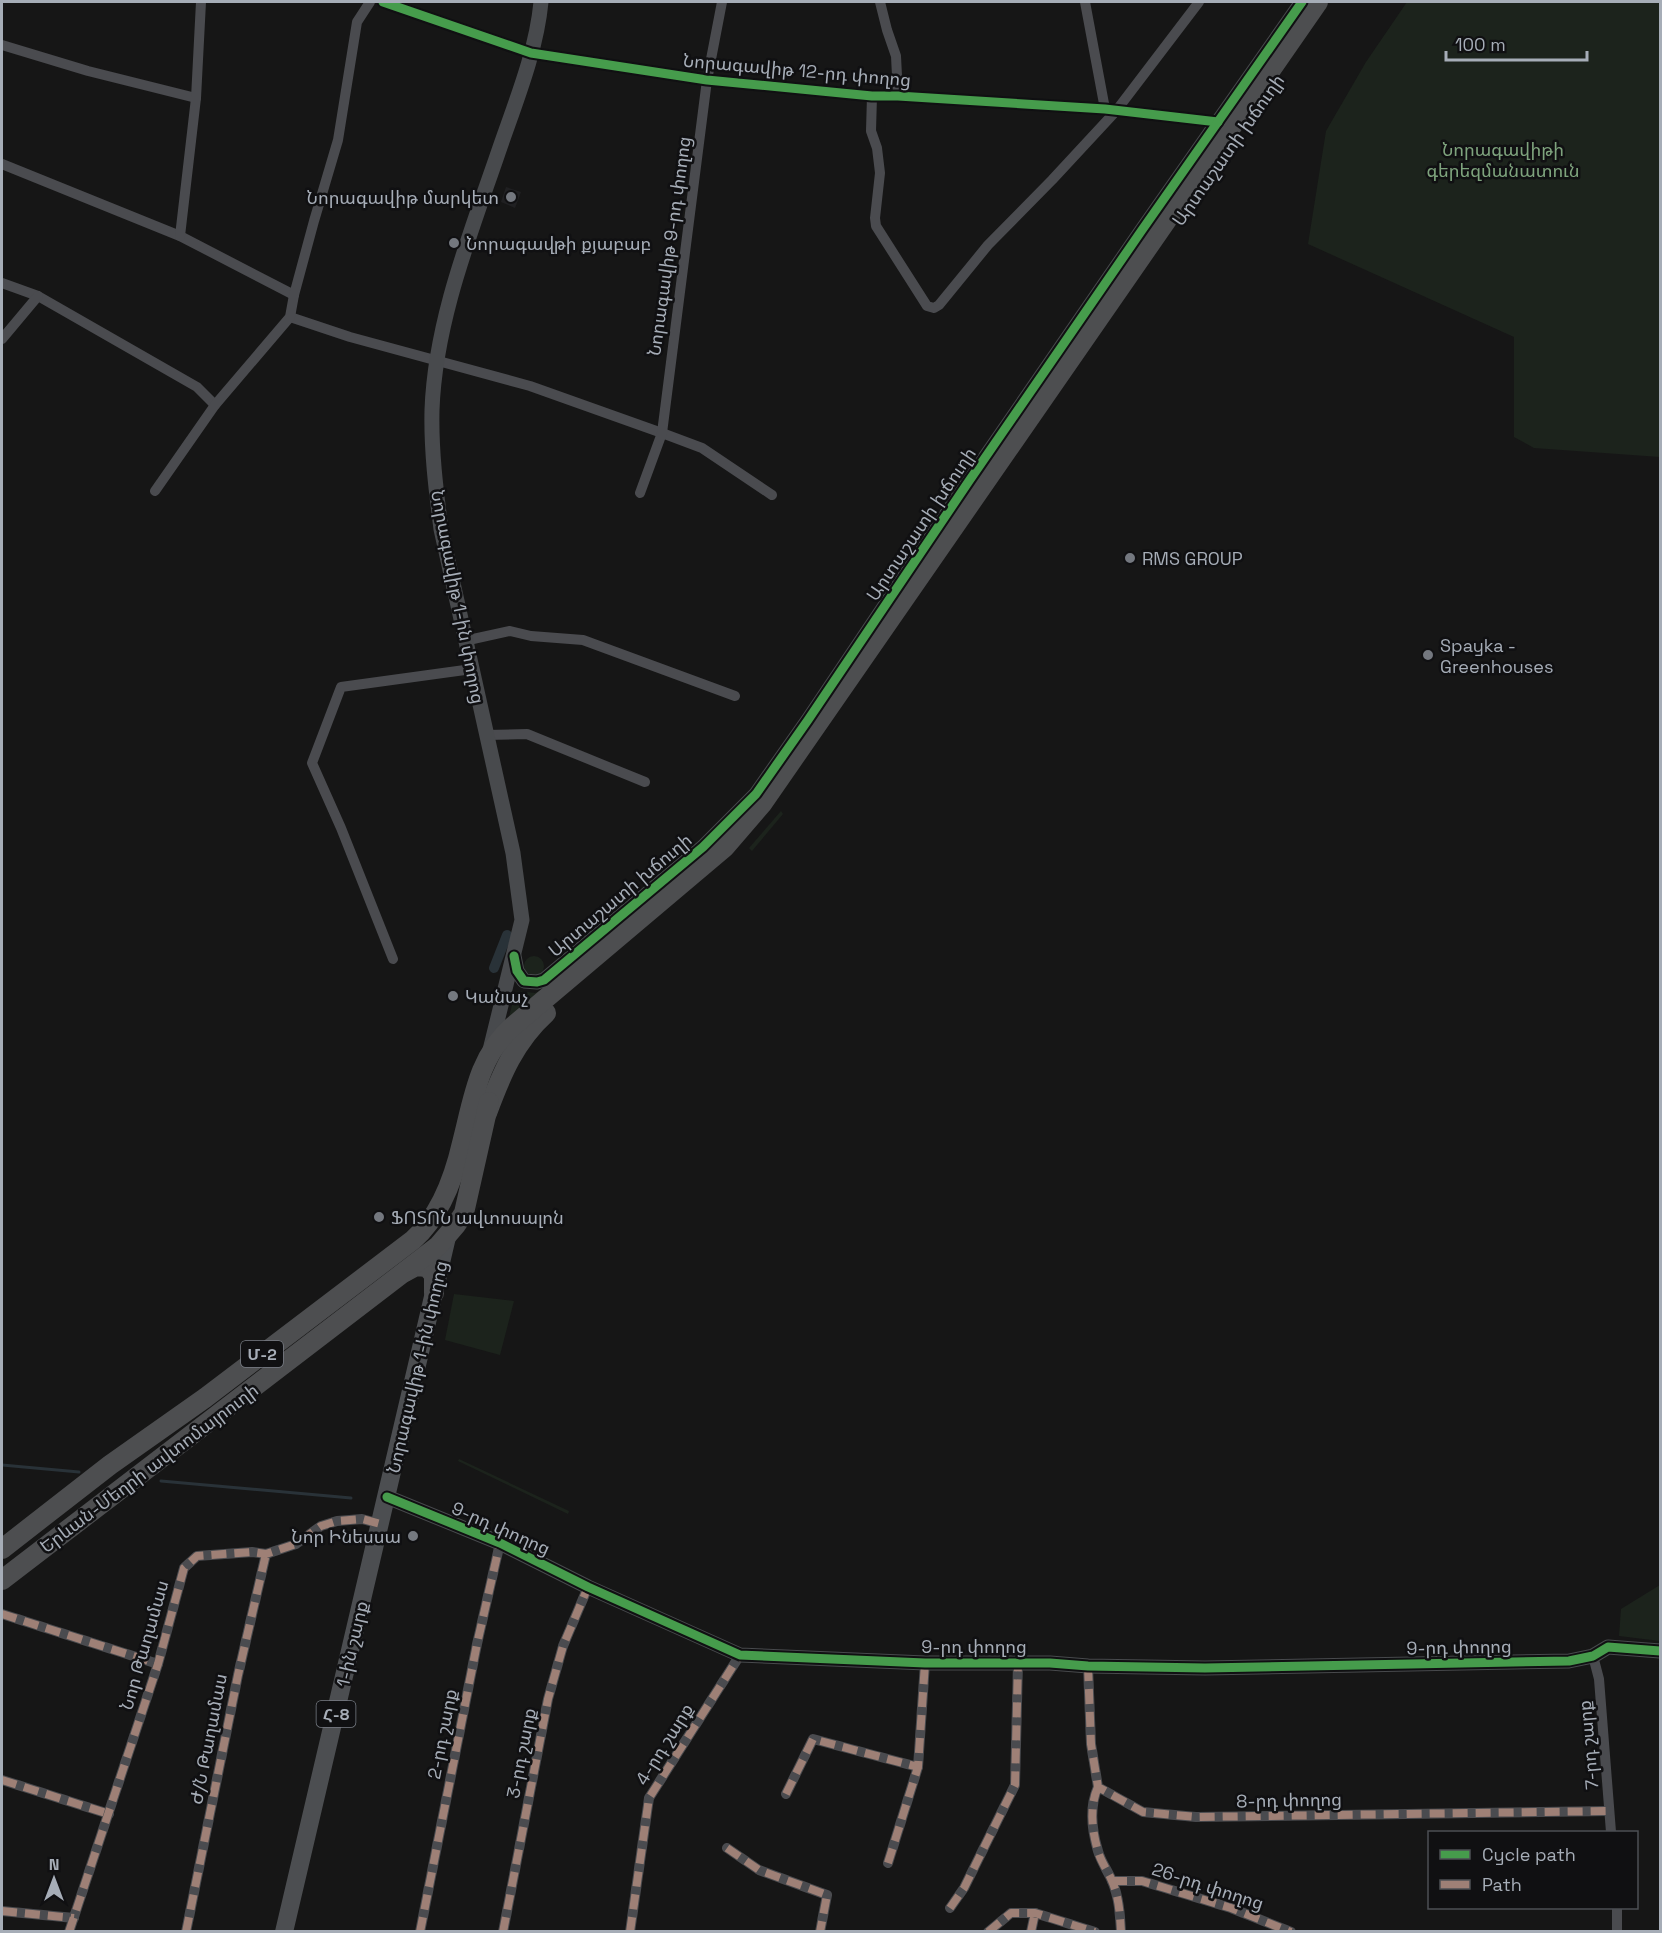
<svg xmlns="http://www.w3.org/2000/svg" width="1662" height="1933" viewBox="0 0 1662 1933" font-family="'Space Grotesk','Noto Sans Armenian',sans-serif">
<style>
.built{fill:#202022}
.green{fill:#1c231c}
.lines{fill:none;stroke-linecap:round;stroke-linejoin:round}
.stream{stroke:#293238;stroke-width:3}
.canal{stroke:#293238;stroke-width:10}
.street{stroke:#4a4b4f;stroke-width:10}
.secondary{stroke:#484a4d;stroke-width:15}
.primary{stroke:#4c4e51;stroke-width:18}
.highway{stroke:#4d4e50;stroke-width:20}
.quiet{stroke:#9e8076;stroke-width:8;stroke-dasharray:15 8;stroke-linecap:butt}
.cycleway-casing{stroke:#101012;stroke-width:13}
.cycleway{stroke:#469c4c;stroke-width:9}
.poi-dot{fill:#74787f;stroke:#101012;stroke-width:2}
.labels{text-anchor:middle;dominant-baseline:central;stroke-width:5;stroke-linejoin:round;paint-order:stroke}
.shield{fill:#101012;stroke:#797e86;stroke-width:1.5}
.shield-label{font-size:16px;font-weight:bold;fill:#a6adb7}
.street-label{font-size:18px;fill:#a6adb7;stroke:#101012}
.park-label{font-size:18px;fill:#7ea37d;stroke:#101012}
.poi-label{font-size:18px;fill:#a6adb7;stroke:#101012;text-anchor:start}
</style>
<rect width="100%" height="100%" fill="#161616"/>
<path class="built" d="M506 187 521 192 515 208 501 202Z"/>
<g class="green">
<path d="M1407 2H1660V457L1534 448 1514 437V337L1308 244 1326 131 1366 62Z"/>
<path d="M781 811 783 814 752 851 749 848Z"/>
<circle cx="534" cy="966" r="10"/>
<path d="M548 987 508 1021 515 993 518 991 535 993Z"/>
<path d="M454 1294 514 1301 500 1355 445 1340Z"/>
<path d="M459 1459 569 1511 568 1514 458 1461Z"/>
<path d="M1660 1585V1641L1619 1636 1621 1609Z"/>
</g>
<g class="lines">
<g class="stream">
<path d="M2 1465 79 1472"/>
<path d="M161 1481 351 1498"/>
</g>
<path class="canal" d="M494 968 507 935"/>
<g class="street">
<path d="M383 2 531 53 707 80 872 96H898L1105 109 1218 122"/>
<path d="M880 2 887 30 896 56 898 96"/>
<path d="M1085 2 1105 109"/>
<path d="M2 45 88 71 196 98"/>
<path d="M872 96 871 131 877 148 880 173 875 218 876 226 927 306 934 308 939 305 988 245 1052 180 1116 111 1199 2"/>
<path d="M2 164 180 236 294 295"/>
<path d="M180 236 196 98 201 2"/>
<path d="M2 283 38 296 197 387 215 405"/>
<path d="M290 317 350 337 530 386 662 433 702 448 772 495"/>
<path d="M2 339 38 296"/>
<path d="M155 491 215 405 290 317 294 295 314 221 338 140 357 22 370 2"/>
<path d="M640 493 662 433 707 80 722 2"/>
<path d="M464 641 510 631 531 636 583 640 735 696"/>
<path d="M486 735 527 734 645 782"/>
<path d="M393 959 341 828 312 763 341 687 472 669"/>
<path d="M2 1614 158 1664"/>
<path d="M1593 1656 1599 1679 1611 1832"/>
<path d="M1088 1666 1091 1744 1098 1787 1143 1812 1196 1817 1609 1811"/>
<path d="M2 1780 109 1814"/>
<path d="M1098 1787C1089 1807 1092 1831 1098 1851 1101 1862 1108 1871 1112 1881 1119 1897 1120 1914 1121 1932"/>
<path d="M786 1794 813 1739 918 1767 925 1663"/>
<path d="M727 1848 759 1870 827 1895 820 1932"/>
<path d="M888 1863 918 1767"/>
<path d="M1112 1881H1142L1231 1908 1291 1932"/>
<path d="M950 1908 964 1888 1015 1785 1018 1663"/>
<path d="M2 1911 74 1918"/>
<path d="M69 1932 158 1664 184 1568 197 1556 252 1552 266 1554 296 1544 321 1526 337 1521 362 1519 381 1524"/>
<path d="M186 1932 238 1675 266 1554"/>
<path d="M420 1932 477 1644 500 1543"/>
<path d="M503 1932 548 1699 563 1646 588 1587"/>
<path d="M630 1932 649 1798 740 1655"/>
<path d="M988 1932 1011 1913H1035L1095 1932"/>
<path d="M1031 1932 1035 1913"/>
<path d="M1617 1932V1908"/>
</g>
<g class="secondary">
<path d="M514 956 517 971 524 981 537 982 544 980 703 847 756 794 808 720 969 481 1142 230 1302 2"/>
<path d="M490 1050 522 920 513 853 441 529C436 490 431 450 432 410 435 324 468 240 496 159 513 108 536 55 541 2"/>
<path d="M387 1497 500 1543 588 1587 740 1655 925 1663H1050L1088 1666 1205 1668 1569 1661 1593 1656 1608 1647 1660 1651"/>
</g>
<path class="primary" d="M284 1932 447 1237"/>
<g class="highway">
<path d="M487 1113C501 1075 515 1041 546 1013"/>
<path d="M405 1272 416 1266 427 1267 434 1275V1293"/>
<path d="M2 1549 110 1465 205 1398 413 1240C440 1216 454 1178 462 1143 473 1101 478 1057 512 1027L725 847 762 804 1318 2"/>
<path d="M2 1580 438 1246 456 1225 464 1213 489 1102"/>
</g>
<g class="quiet">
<path d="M2 1614 158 1664"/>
<path d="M1088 1666 1091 1744 1098 1787 1143 1812 1196 1817 1609 1811"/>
<path d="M2 1780 109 1814"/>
<path d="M1098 1787C1089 1807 1092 1831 1098 1851 1101 1862 1108 1871 1112 1881 1119 1897 1120 1914 1121 1932"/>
<path d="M786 1794 813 1739 918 1767 925 1663"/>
<path d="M727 1848 759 1870 827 1895 820 1932"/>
<path d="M888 1863 918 1767"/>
<path d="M1112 1881H1142L1231 1908 1291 1932"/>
<path d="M950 1908 964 1888 1015 1785 1018 1663"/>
<path d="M2 1911 74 1918"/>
<path d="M69 1932 158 1664 184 1568 197 1556 252 1552 266 1554 296 1544 321 1526 337 1521 362 1519 381 1524"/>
<path d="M186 1932 238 1675 266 1554"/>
<path d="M420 1932 477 1644 500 1543"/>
<path d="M503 1932 548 1699 563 1646 588 1587"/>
<path d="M630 1932 649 1798 740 1655"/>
<path d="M988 1932 1011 1913H1035L1095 1932"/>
<path d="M1031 1932 1035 1913"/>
</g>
<g class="cycleway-casing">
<g id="cycleway">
<path d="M383 2 531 53 707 80 872 96H898L1105 109 1218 122"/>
<path d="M514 956 517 971 524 981 537 982 544 980 703 847 756 794 808 720 969 481 1142 230 1302 2"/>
<path d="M387 1497 500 1543 588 1587 740 1655 925 1663H1050L1088 1666 1205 1668 1569 1661 1593 1656 1608 1647 1660 1651"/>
</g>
</g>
<use href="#cycleway" class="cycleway"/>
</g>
<g class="poi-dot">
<circle cx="511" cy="197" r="6"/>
<circle cx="454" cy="243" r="6"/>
<circle cx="1130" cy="558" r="6"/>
<circle cx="1428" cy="655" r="6"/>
<circle cx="453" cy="996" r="6"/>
<circle cx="379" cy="1217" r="6"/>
<circle cx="413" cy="1536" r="6"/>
</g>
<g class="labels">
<g class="shield">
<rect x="241" y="1341" width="42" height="26" rx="4.5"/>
<rect x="316.5" y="1701" width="39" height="26" rx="4.5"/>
</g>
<g class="shield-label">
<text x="262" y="1354">Մ-2</text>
<text x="336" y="1714">Հ-8</text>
</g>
<g class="street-label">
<text transform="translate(797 70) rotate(5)">Նորագավիթ 12-րդ փողոց</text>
<text transform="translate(1228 150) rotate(-55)">Արտաշատի խճուղի</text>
<text transform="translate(669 246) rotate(-82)">Նորագավիթ 9-րդ փողոց</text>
<text transform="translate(921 524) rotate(-56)">Արտաշատի խճուղի</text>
<text transform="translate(458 597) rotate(79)">Նորագավիթ 1-ին փողոց</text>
<text transform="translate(620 895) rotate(-40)">Արտաշատի խճուղի</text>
<text transform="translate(417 1367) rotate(-77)">Նորագավիթ 1-ին փողոց</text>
<text transform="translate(149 1468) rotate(-37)">Երևան-Մեղրի ավտոմայրուղի</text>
<text transform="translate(501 1528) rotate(24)">9-րդ փողոց</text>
<text transform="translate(352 1644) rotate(-77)">1-ին շարք</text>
<text transform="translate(144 1645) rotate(-74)">Նոր Թաղամաս</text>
<text x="974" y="1646">9-րդ փողոց</text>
<text transform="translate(1459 1647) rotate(-1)">9-րդ փողոց</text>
<text transform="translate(442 1734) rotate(-79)">2-րդ շարք</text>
<text transform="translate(208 1739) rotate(-79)">Ժ/Ն Թաղամաս</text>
<text transform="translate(664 1744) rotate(-58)">4-րդ շարք</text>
<text transform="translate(1588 1745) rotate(-95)">7-րդ շարք</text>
<text transform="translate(521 1753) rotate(-79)">3-րդ շարք</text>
<text transform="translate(1289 1800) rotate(-1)">8-րդ փողոց</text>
<text transform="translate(1208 1886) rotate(18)">26-րդ փողոց</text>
</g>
<g class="park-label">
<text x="1503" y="149">Նորագավիթի<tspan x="1503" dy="21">գերեզմանատուն</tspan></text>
</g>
<g class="poi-label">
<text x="499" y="197" text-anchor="end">Նորագավիթ մարկետ</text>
<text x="466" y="243">Նորագավթի քյաբաբ</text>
<text x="1142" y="558">RMS GROUP</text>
<text x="1440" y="645">Spayka -<tspan x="1440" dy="21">Greenhouses</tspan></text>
<text x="465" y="996">Կանաչ</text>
<text x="391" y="1217">ՖՈՏՈՆ ավտոսալոն</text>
<text x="401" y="1536" text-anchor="end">Նոր Ինեսսա</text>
</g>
</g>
<rect width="1662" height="1933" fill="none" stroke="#a6adb7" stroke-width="6"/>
<rect x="1428" y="1831" width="210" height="78" fill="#101012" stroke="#4c4f54" stroke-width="1.5"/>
<rect x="1440" y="1850" width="30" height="9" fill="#469c4c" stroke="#4c4f54" stroke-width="1.5"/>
<text x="1482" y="1861" font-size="18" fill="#a6adb7">Cycle path</text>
<rect x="1440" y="1880" width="30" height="9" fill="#9e8076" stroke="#4c4f54" stroke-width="1.5"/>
<text x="1482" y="1891" font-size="18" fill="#a6adb7">Path</text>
<g transform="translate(54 1879)" stroke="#101012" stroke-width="4.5" paint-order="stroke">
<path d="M0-4.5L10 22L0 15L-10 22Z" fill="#a6adb7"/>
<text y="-9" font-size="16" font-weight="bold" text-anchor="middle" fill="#a6adb7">N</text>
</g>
<path d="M1446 51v9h141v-9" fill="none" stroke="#a6adb7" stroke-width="3"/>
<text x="1455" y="51" font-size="18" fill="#a6adb7" stroke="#101012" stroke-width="4.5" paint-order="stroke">100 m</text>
</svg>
